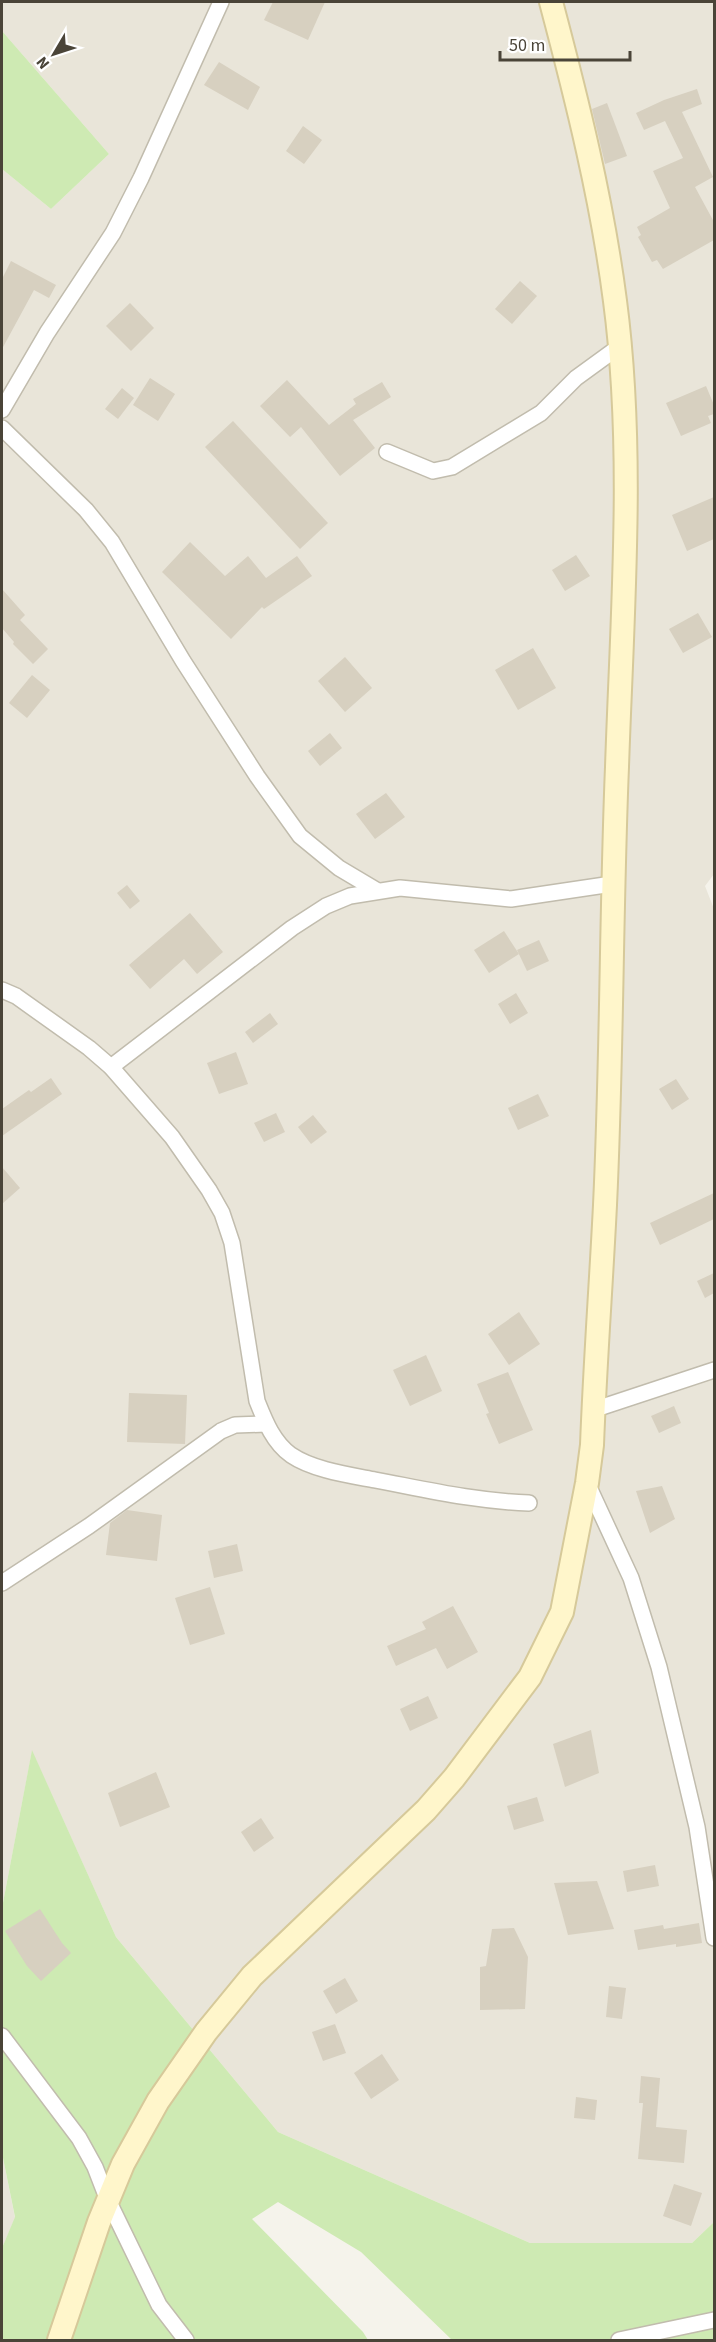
<svg xmlns="http://www.w3.org/2000/svg" width="716" height="2342" viewBox="0 0 716 2342" font-family="'Source Sans 3',sans-serif">
<style>
.residential{fill:#e9e5d9}
.green{fill:#ceeab3}
.building{fill:#d7d0c0}
.lines{fill:none;stroke-linecap:round;stroke-linejoin:round}
.street-casing{stroke:#c1bcad;stroke-width:18}
.secondary-casing{stroke:#d6c99a;stroke-width:26}
.street{stroke:#fff;stroke-width:15}
.secondary{stroke:#fff6cb;stroke-width:22}
</style>
<rect width="100%" height="100%" fill="#f5f3eb"/>
<g class="residential">
<path d="M2 2H714V874L705 886 714 909V2222L692 2243H530L278 2132 116 1937 32 1751 2 1908V169L51 209 109 154 2 31Z"/>
<path d="M2 2153 15 2218 2 2248Z"/>
</g>
<g class="green">
<path d="M2 31 109 154 51 209 2 169Z"/>
<path d="M32 1750 116 1937 278 2132 530 2243H692L714 2222V2340H452L361 2252 278 2202 252 2219 363 2332 368 2340H2V2248L15 2217 2 2153V1908Z"/>
</g>
<g class="building">
<path d="M273 2H325L308 40 264 20Z"/>
<path d="M219 62 260 87 248 110 204 85Z"/>
<path d="M697 89 702 104 682 112 713 177 695 187 714 222V240L663 269 657 260 652 262 638 237 641 235 637 227 670 208 653 171 683 158 665 121 644 130 636 113 664 100Z"/>
<path d="M607 103 627 156 605 164 592 109Z"/>
<path d="M303 126 322 140 304 164 286 151Z"/>
<path d="M11 261 56 285 49 298 34 290 2 349V279Z"/>
<path d="M520 281 537 296 512 324 495 309Z"/>
<path d="M130 303 154 328 131 351 106 326Z"/>
<path d="M150 378 175 394 158 421 133 405Z"/>
<path d="M287 380 329 425 356 404 353 399 382 382 391 397 353 420 375 448 340 476 301 427 290 437 260 406Z"/>
<path d="M706 386 714 405V414L708 416 711 423 681 436 666 403Z"/>
<path d="M122 388 134 398 118 419 105 409Z"/>
<path d="M233 421 328 523 300 549 205 447Z"/>
<path d="M714 497V539L687 551 672 515Z"/>
<path d="M190 542 225 576 248 556 266 578 297 556 312 576 264 609 262 607 231 639 162 572Z"/>
<path d="M576 555 590 576 565 591 552 570Z"/>
<path d="M2 589 25 615 20 620 48 649 33 664 13 644 14 642 2 628Z"/>
<path d="M698 613 712 637 683 653 669 629Z"/>
<path d="M533 648 556 688 518 710 495 670Z"/>
<path d="M345 657 372 688 345 712 318 681Z"/>
<path d="M32 675 50 690 27 718 9 703Z"/>
<path d="M330 733 342 748 320 766 308 751Z"/>
<path d="M386 793 405 817 375 839 356 814Z"/>
<path d="M127 885 140 901 130 909 117 893Z"/>
<path d="M190 913 223 952 197 974 184 959 150 989 129 965Z"/>
<path d="M504 931 519 954 489 973 474 950Z"/>
<path d="M539 940 549 961 527 971 517 950Z"/>
<path d="M516 993 528 1013 510 1024 498 1004Z"/>
<path d="M270 1013 278 1024 253 1043 245 1032Z"/>
<path d="M236 1052 248 1084 219 1094 207 1063Z"/>
<path d="M51 1078 62 1094 2 1136V1109L29 1090 31 1092Z"/>
<path d="M676 1079 689 1099 672 1110 659 1089Z"/>
<path d="M538 1094 549 1116 518 1130 508 1108Z"/>
<path d="M276 1113 285 1132 264 1142 254 1123Z"/>
<path d="M313 1115 327 1132 311 1144 298 1127Z"/>
<path d="M2 1167 20 1188 2 1204Z"/>
<path d="M714 1193V1219L660 1245 650 1223Z"/>
<path d="M714 1273V1293L705 1298 697 1281Z"/>
<path d="M519 1312 540 1344 509 1365 488 1334Z"/>
<path d="M426 1355 442 1391 410 1406 393 1370Z"/>
<path d="M508 1372 533 1430 499 1444 486 1414 489 1413 477 1384Z"/>
<path d="M129 1393 187 1395 185 1444 127 1442Z"/>
<path d="M674 1406 681 1423 659 1433 651 1416Z"/>
<path d="M662 1486 675 1519 650 1533 636 1491Z"/>
<path d="M127 1510 162 1515 157 1561 106 1555 110 1523Z"/>
<path d="M237 1544 243 1571 214 1578 208 1551Z"/>
<path d="M210 1587 225 1634 190 1645 175 1598Z"/>
<path d="M453 1606 478 1652 447 1669 436 1648 396 1666 387 1646 426 1629 422 1622Z"/>
<path d="M428 1696 438 1718 410 1731 400 1709Z"/>
<path d="M591 1730 599 1773 565 1787 553 1744Z"/>
<path d="M156 1772 170 1807 120 1827 108 1793Z"/>
<path d="M537 1797 544 1821 514 1830 507 1806Z"/>
<path d="M261 1818 274 1838 254 1852 241 1832Z"/>
<path d="M655 1865 659 1886 627 1892 623 1871Z"/>
<path d="M597 1881 614 1929 568 1935 554 1883Z"/>
<path d="M40 1909 62 1943 71 1953 41 1981 27 1966 5 1931Z"/>
<path d="M699 1923 702 1943 676 1947V1944L638 1950 634 1930 663 1925 664 1929Z"/>
<path d="M514 1928 528 1957 525 2009 480 2010V1967L486 1966 492 1929Z"/>
<path d="M345 1978 358 2001 336 2014 323 1991Z"/>
<path d="M609 1986 626 1988 622 2019 606 2017Z"/>
<path d="M335 2024 346 2053 323 2061 312 2032Z"/>
<path d="M382 2054 399 2080 371 2099 354 2073Z"/>
<path d="M641 2076 660 2078 656 2127 687 2130 684 2163 638 2159 643 2103H639Z"/>
<path d="M576 2097 597 2100 595 2120 574 2118Z"/>
<path d="M674 2184 702 2193 691 2226 663 2216Z"/>
</g>
<g class="lines">
<g class="street-casing">
<g id="street">
<path d="M2 410 47 333 113 233 141 178 221 2"/>
<path d="M2 428 86 510 112 542 183 661 257 776 300 836 339 868 376 890"/>
<path d="M387 452 433 471 452 467 541 413 576 378 620 346"/>
<path d="M2 990 16 996 89 1048 111 1067 172 1137 209 1190 222 1213 232 1243 257 1401C265 1421 273 1442 291 1455 313 1470 349 1475 375 1480 428 1490 474 1501 529 1503"/>
<path d="M111 1067 292 928 326 906 350 896 400 888 511 899 612 884"/>
<path d="M593 1410 714 1370"/>
<path d="M587 1483 631 1578 659 1667 697 1827 714 1938"/>
<path d="M2 1583 89 1526 221 1431 235 1425 266 1424"/>
<path d="M2 2036 79 2138 95 2167 107 2198 159 2305 186 2340"/>
<path d="M619 2340 714 2320"/>
</g>
</g>
<g class="secondary-casing">
<path id="secondary" d="M59 2340 99 2222 123 2164 158 2101 206 2032 252 1976 426 1810 454 1778 530 1677 562 1612 587 1483 592 1445C595 1365 601 1285 605 1205 612 1059 611 913 617 767 622 615 635 452 615 301 602 200 577 100 551 2"/>
</g>
<use href="#street" class="street"/>
<use href="#secondary" class="secondary"/>
</g>
<rect width="716" height="2342" fill="none" stroke="#4a4438" stroke-width="6"/>
<g transform="translate(54 54) rotate(231)" stroke="#ffffff" stroke-width="4.5" paint-order="stroke">
<path d="M0-4.5L10 22L0 15L-10 22Z" fill="#4a4438"/>
<text y="-9" font-size="16" font-weight="bold" text-anchor="middle" fill="#4a4438">N</text>
</g>
<path d="M500 51v9h130v-9" fill="none" stroke="#4a4438" stroke-width="3"/>
<text x="509" y="51" font-size="18" fill="#4a4438" stroke="#ffffff" stroke-width="4.5" paint-order="stroke">50 m</text>
</svg>
